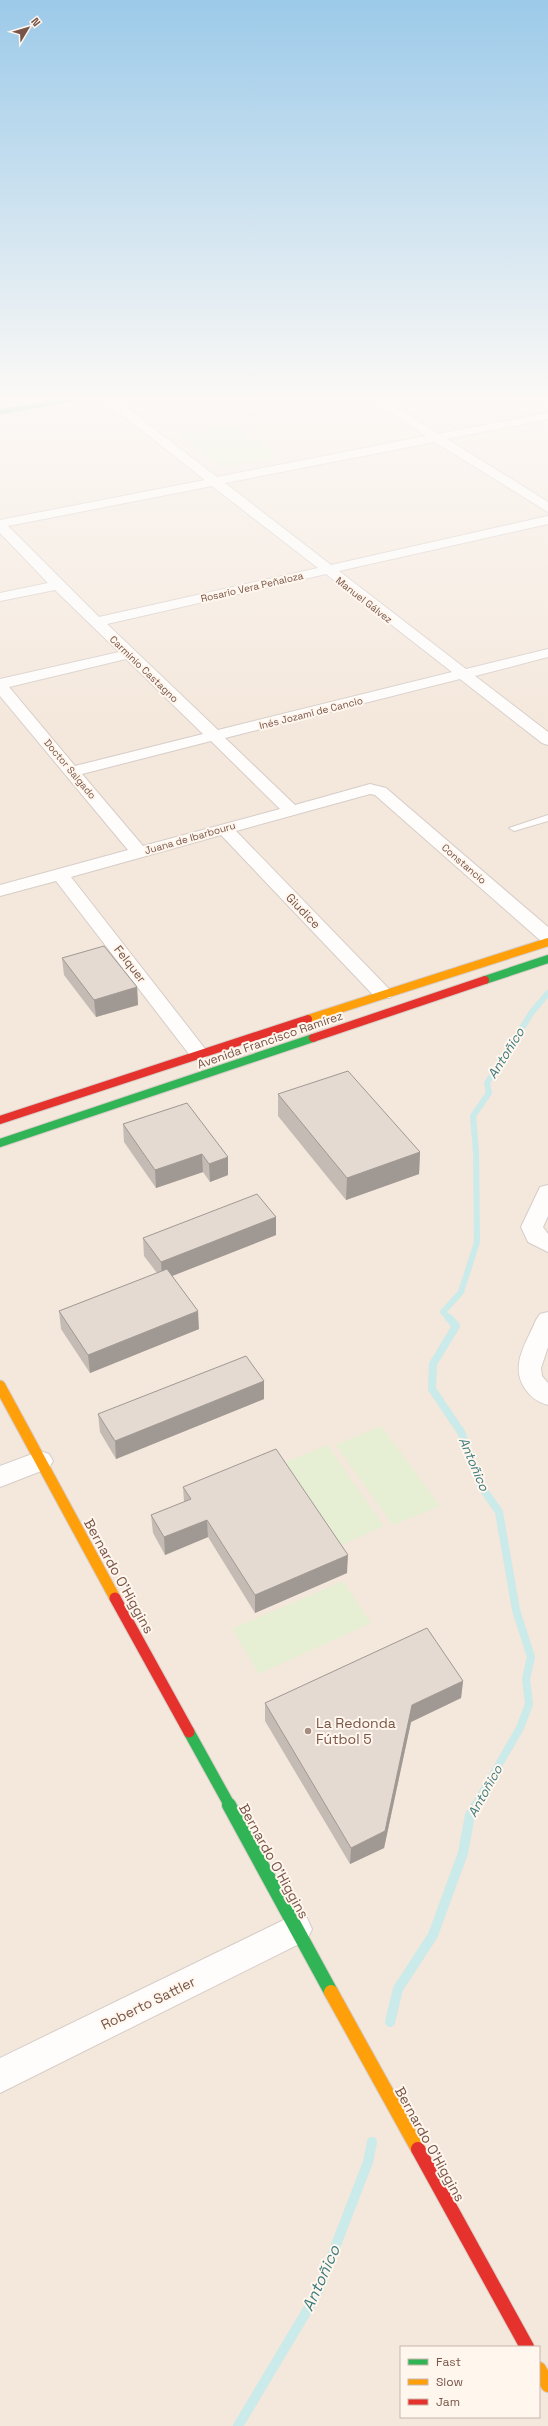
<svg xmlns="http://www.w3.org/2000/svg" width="548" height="2426" viewBox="0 0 548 2426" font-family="'Space Grotesk',sans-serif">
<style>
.residential{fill:#f4e7db;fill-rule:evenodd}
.green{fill:#e6efd4}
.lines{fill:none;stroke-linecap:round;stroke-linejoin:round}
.stream-far2{stroke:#cbeaea;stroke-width:6}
.stream-far1{stroke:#cbeaea;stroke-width:8}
.stream{stroke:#cbeaea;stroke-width:10}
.lane-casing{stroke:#d6cdc8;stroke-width:2}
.street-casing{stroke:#d6cdc8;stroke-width:2}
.fast-far3-casing{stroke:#d7cdc7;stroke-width:6}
.fast-far2-casing{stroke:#d7cdc7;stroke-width:10}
.fast-far1-casing{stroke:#d7cdc7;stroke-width:13}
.fast-casing{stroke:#d7cdc7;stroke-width:16}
.slow-far2-casing{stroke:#d7cdc7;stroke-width:10}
.slow-far1-casing{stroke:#d7cdc7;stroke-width:13}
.slow-casing{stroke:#d7cdc7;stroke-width:16}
.jam-far2-casing{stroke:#d7cdc7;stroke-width:10}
.jam-far1-casing{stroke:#d7cdc7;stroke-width:13}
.jam-casing{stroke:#d7cdc7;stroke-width:16}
.lane{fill:#fefdfc;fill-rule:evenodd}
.street{fill:#fefdfc;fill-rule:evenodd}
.fast-far3{stroke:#30b455;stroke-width:5}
.fast-far2{stroke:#30b455;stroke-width:8}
.fast-far1{stroke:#30b455;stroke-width:11}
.fast{stroke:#30b455;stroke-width:14}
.slow-far2{stroke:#ff9f0a;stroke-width:8}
.slow-far1{stroke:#ff9f0a;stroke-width:11}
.slow{stroke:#ff9f0a;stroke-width:14}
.jam-far2{stroke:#e5322d;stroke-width:8}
.jam-far1{stroke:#e5322d;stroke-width:11}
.jam{stroke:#e5322d;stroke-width:14}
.wall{fill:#c5bbb5}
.shaded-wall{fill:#a09993}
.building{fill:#e5dad2;stroke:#a09993}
.poi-dot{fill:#a58c81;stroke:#fff6ed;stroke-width:1.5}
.labels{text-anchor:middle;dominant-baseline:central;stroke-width:4;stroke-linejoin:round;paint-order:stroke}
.far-street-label{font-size:10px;fill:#785548;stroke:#fff6ed}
.street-label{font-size:12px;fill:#785548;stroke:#fff6ed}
.water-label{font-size:13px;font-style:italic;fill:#3b7a7e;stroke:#fff6ed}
.near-street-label{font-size:14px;fill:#785548;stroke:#fff6ed}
.near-poi-label{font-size:14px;fill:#785548;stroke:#fff6ed;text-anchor:start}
.near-water-label{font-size:16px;font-style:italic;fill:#3b7a7e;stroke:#fff6ed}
</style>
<rect width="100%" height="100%" fill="#f8f2eb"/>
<path class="residential" d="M0 398H548V2426H0ZM401 2347H539V2417H401Z"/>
<g class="green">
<path d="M232 425 277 457 223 468 179 435Z"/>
<path d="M381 1426 440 1506 393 1525 336 1445Z"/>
<path d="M327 1445 384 1526 337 1547 281 1464Z"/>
<path d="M343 1581 371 1623 259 1674 232 1629Z"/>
</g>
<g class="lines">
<path class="stream-far2" d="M450 1319 443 1312 461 1292 477 1242 476 1152 473 1116 489 1093 487 1083 532 1012 548 993"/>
<path class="stream-far1" d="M449 1318 456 1326 433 1364 432 1389 461 1432 481 1486 499 1512 516 1610 531 1657 526 1679 529 1704 520 1728 475 1806"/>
<g class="stream">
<path d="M390 2022 398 1989 433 1935 463 1853 470 1815 476 1805"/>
<path d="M238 2426 317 2294 368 2162 372 2142"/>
</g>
<g class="lane-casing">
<path id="lane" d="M548 815V821L514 831 509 828Z"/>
</g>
<g class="street-casing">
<g id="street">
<path d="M101 398H114L217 477 426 436 367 398H381L438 434 548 413V419L447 439 548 502V512L435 442 225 483 331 565 548 516V524L339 571 466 669 548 649V657L475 676 548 732V745L542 743 460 679 225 738 295 805 370 784 386 788 548 927V943L541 941 375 795 370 794 236 831 390 990 393 994 390 998H376L221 835 71 877 206 1050 209 1054 206 1058 199 1060 192 1058 56 881 0 896V885L128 850 0 696V679L119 652 55 590 0 601V593L48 583 0 533V520L205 480ZM212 486 318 568 99 617 8 526ZM326 574 452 672 218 730 107 624ZM126 659 203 734 75 766 9 687ZM211 741 280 809 143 846 82 774Z"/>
<path d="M548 1185V1216L543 1227 548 1234V1252L528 1242 521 1227 540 1187Z"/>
<path d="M548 1312V1347L541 1368 542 1376 548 1383V1405C537 1402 530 1397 524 1387 510 1364 527 1342 536 1320L540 1314Z"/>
<path d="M40 1451 49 1454 53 1461 49 1468 0 1487V1466Z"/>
<path d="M296 1914 307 1918 312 1929 307 1940 0 2093V2058Z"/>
</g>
</g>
<g class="fast-far3-casing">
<path id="fast-far3" d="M0 412 79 398"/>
</g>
<g class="fast-far2-casing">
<g id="fast-far2">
<path d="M485 980 548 959"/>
<path d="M0 1143 313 1038"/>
</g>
</g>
<g class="fast-far1-casing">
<path id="fast-far1" d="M189 1732 230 1806"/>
</g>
<g class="fast-casing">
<path id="fast" d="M229 1805 331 1992"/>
</g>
<g class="slow-far2-casing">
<path id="slow-far2" d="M308 1019 548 942"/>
</g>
<g class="slow-far1-casing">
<path id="slow-far1" d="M0 1386 115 1598"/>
</g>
<g class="slow-casing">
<g id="slow">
<path d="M331 1992 418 2149"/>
<path d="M539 2369 548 2385"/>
</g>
</g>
<g class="jam-far2-casing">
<g id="jam-far2">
<path d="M313 1038 485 980"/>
<path d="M0 1120 308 1019"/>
</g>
</g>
<g class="jam-far1-casing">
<path id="jam-far1" d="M115 1598 189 1732"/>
</g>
<g class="jam-casing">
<path id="jam" d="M418 2149 527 2347"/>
</g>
<use href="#lane" class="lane"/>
<use href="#street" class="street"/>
<use href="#fast-far3" class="fast-far3"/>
<use href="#fast-far2" class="fast-far2"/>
<use href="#fast-far1" class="fast-far1"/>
<use href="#fast" class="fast"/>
<use href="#slow-far2" class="slow-far2"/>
<use href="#slow-far1" class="slow-far1"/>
<use href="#slow" class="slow"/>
<use href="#jam-far2" class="jam-far2"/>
<use href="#jam-far1" class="jam-far1"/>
<use href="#jam" class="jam"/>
</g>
<g class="wall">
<path d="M62 958 137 987 138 1005 96 1017 64 975Z"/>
<path d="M278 1094 420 1152 419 1174 346 1200 278 1116Z"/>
<path d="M187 1103 228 1175 210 1182 203 1172 156 1188 124 1142 123 1124Z"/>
<path d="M276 1217V1235L172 1276 199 1329 90 1373 61 1329 59 1311 157 1273 144 1256 143 1238Z"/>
<path d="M264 1381V1399L116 1459 100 1432 98 1414Z"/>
<path d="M183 1487 347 1573 255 1613 208 1537 165 1555 153 1533 151 1515 184 1502Z"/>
<path d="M463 1681 461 1698 411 1722 384 1848 350 1864 265 1721V1703Z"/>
</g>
<g class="shaded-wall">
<path d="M137 987 138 1005 96 1017 94 1000Z"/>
<path d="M420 1152 419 1174 346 1200 347 1178Z"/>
<path d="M202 1154 203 1172 156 1188 155 1170Z"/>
<path d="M228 1157V1175L210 1182 209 1164Z"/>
<path d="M276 1217V1235L162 1280 161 1262Z"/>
<path d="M198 1311 199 1329 90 1373 88 1355Z"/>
<path d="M264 1381V1399L116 1459 115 1441Z"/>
<path d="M207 1520 208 1537 165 1555 164 1537Z"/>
<path d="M348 1555 347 1573 255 1613V1595Z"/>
<path d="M463 1681 461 1698 411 1722 384 1848 350 1864 351 1848 412 1705Z"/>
</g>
<g class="building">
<path d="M104 946 137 987 94 1000 62 958Z"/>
<path d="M348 1071 420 1152 347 1178 278 1094Z"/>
<path d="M187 1103 228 1157 209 1164 202 1154 155 1170 123 1124Z"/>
<path d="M257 1194 276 1217 161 1262 143 1238Z"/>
<path d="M167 1269 198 1311 88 1355 59 1311Z"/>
<path d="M246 1356 264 1381 115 1441 98 1414Z"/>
<path d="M276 1449 348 1555 255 1595 207 1520 164 1537 151 1515 191 1499 183 1487Z"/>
<path d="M427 1628 463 1681 412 1705 385 1831 351 1848 265 1703Z"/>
</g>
<linearGradient id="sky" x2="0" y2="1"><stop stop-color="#9ccae9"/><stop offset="0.54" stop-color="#fcf9f6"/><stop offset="1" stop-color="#fcf9f6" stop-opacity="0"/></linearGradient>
<rect width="548" height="738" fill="url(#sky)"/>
<circle class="poi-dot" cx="308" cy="1731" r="4"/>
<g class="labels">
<g class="far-street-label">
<text transform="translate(252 587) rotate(-13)">Rosario Vera Peñaloza</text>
<text transform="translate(364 600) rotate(38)">Manuel Gálvez</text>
<text transform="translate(144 669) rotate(44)">Carminio Castagno</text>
<text transform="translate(311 713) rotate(-14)">Inés Jozami de Cancio</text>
<text transform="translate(70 769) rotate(50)">Doctor Salgado</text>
<text transform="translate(190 838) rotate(-16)">Juana de Ibarbouru</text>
<text transform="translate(464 864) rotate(41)">Constancio</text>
</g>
<g class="street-label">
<text transform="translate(303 911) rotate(46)">Giudice</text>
<text transform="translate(130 964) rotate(52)">Felquer</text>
<text transform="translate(270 1040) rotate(-19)">Avenida Francisco Ramírez</text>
</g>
<g class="water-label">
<text transform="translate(506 1053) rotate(-58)">Antoñico</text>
<text transform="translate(474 1464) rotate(67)">Antoñico</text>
<text transform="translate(485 1791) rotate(-61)">Antoñico</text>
</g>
<g class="near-street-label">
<text transform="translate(119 1576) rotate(61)">Bernardo O'Higgins</text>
<text transform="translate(274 1861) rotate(61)">Bernardo O'Higgins</text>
<text transform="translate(148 2003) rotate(-26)">Roberto Sattler</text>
<text transform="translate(430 2144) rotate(61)">Bernardo O'Higgins</text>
</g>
<g class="near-poi-label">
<text x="316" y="1723">La Redonda<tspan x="316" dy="16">Fútbol 5</tspan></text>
</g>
<g class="near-water-label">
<text transform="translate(321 2278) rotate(-66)">Antoñico</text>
</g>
</g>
<rect x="400" y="2346" width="140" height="72" fill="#fff6ed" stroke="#c9b6ab"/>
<rect x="408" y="2359" width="20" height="6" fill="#30b455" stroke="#c9b6ab"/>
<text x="436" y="2366" font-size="12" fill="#785548">Fast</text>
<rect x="408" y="2379" width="20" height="6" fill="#ff9f0a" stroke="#c9b6ab"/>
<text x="436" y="2386" font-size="12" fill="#785548">Slow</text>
<rect x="408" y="2399" width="20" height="6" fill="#e5322d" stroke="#c9b6ab"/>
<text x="436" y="2406" font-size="12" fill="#785548">Jam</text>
<g transform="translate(28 28) rotate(52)" stroke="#fff6ed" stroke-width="3" paint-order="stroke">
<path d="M0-3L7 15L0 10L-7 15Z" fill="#785548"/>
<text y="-6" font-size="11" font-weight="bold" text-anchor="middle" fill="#785548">N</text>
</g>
</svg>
